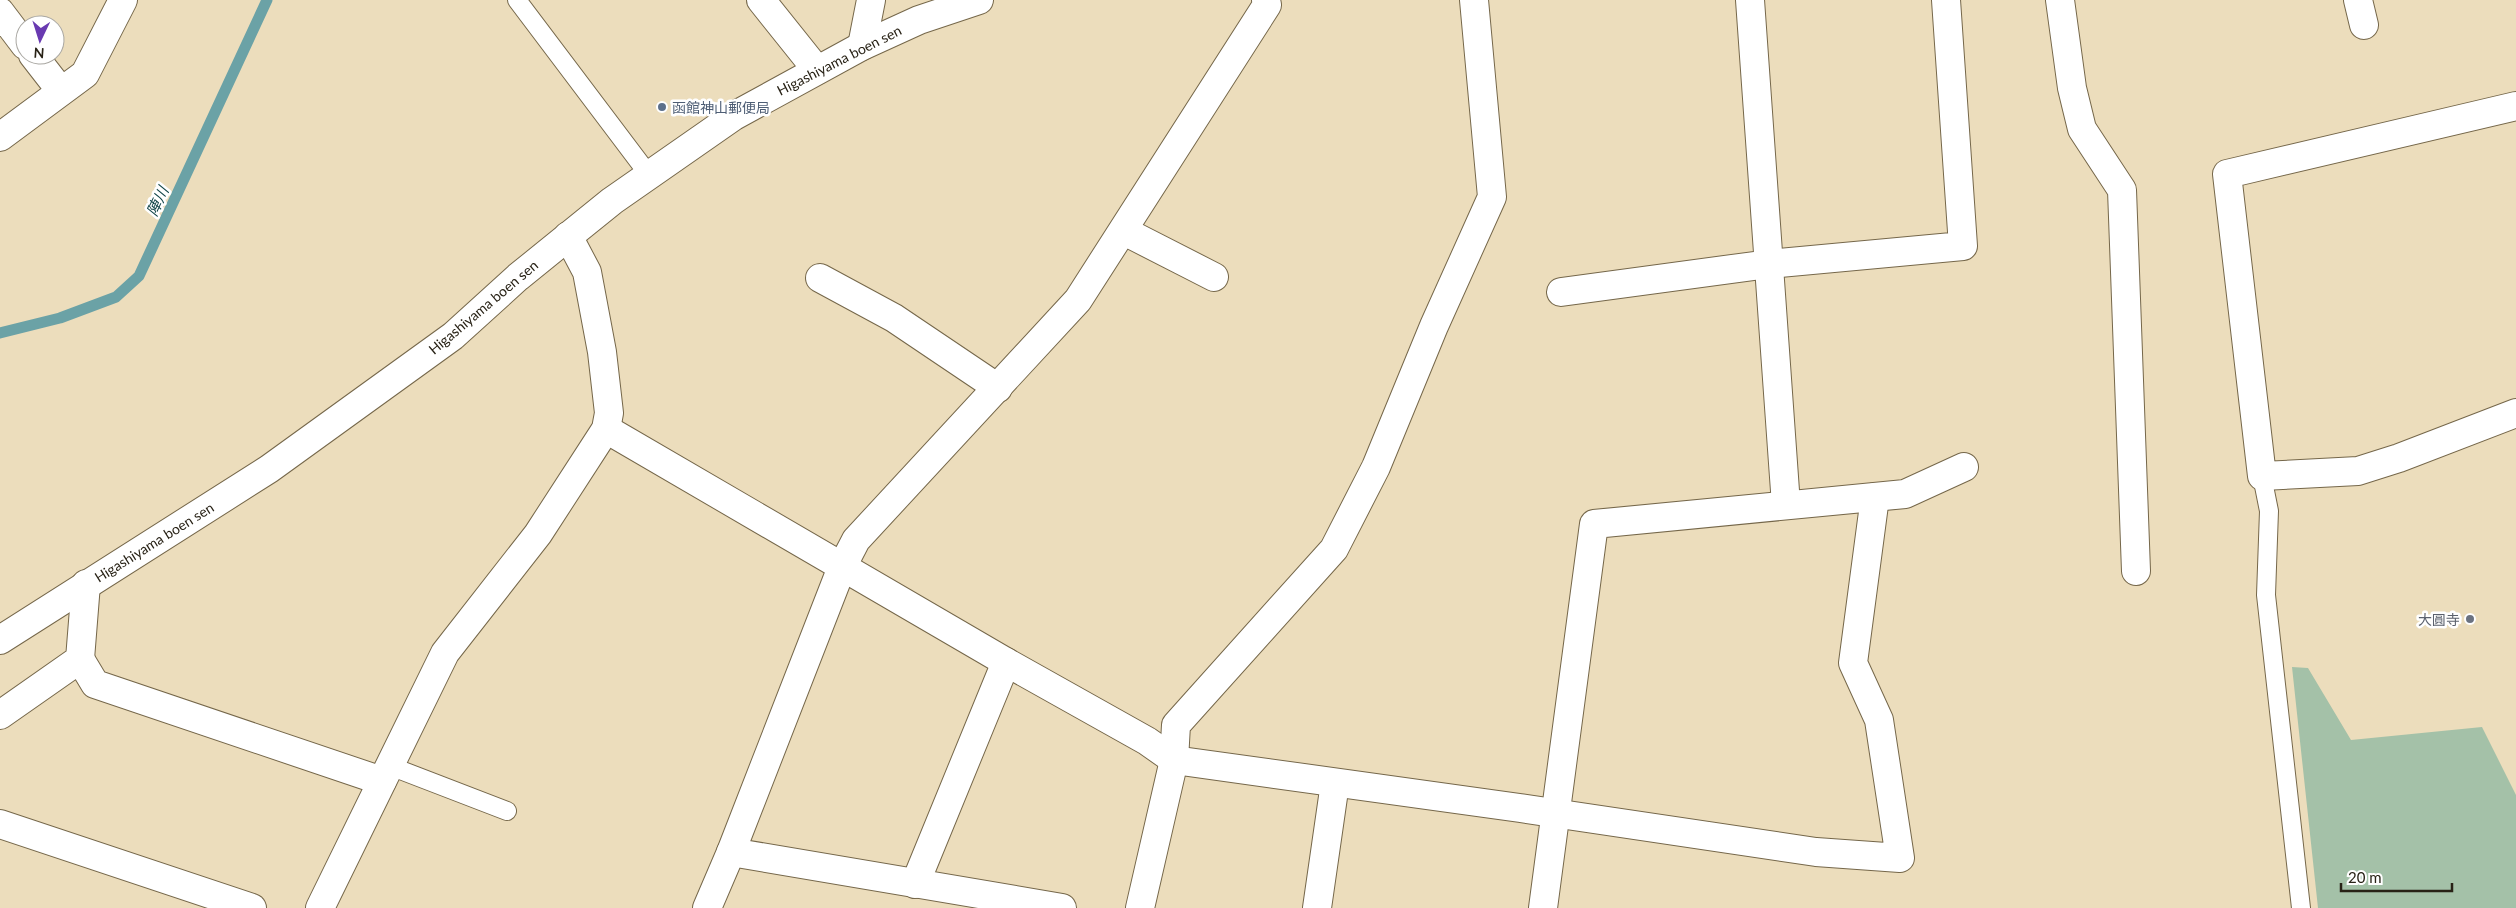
<svg xmlns="http://www.w3.org/2000/svg" width="2516" height="908" viewBox="0 0 2516 908" font-family="Lato,'Noto Sans JP',sans-serif">
<style>
.green{fill:#a4c1a8}
.lines{fill:none;stroke-linecap:round;stroke-linejoin:round}
.stream{stroke:#6ba2a6;stroke-width:11}
.service-casing{stroke:#75674a;stroke-width:20}
.minor-casing{stroke:#75674a;stroke-width:30}
.tertiary-casing{stroke:#75674a;stroke-width:30}
.service{stroke:#fff;stroke-width:18}
.minor{stroke:#fff;stroke-width:28}
.tertiary{stroke:#fff;stroke-width:28}
.service-dot{fill:#5c6f8a;stroke:#fff;stroke-width:2}
.worship-dot{fill:#6b7280;stroke:#fff;stroke-width:2}
.labels{text-anchor:middle;dominant-baseline:central;stroke-width:5;stroke-linejoin:round;paint-order:stroke}
.street-label{font-size:14px;fill:#282216;stroke:#fff}
.service-label{font-size:14px;fill:#4e5e75;stroke:#fff;text-anchor:start}
.worship-label{font-size:14px;fill:#5b616d;stroke:#fff;text-anchor:end}
.water-label{font-size:15px;font-style:italic;fill:#0f4346;stroke:#fff}
</style>
<rect width="100%" height="100%" fill="#ecddbc"/>
<path class="green" d="M2292 667 2308 668 2351 740 2482 727 2516 795V908H2318Z"/>
<g class="lines">
<path class="stream" d="M0 333 60 318 116 297 139 276 267 0"/>
<g class="service-casing">
<g id="service">
<path d="M517 0 649 175"/>
<path d="M2262 476 2269 511 2266 595 2301 908"/>
<path d="M390 766 507 811"/>
</g>
</g>
<g class="minor-casing">
<g id="minor">
<path d="M761 0 817 70"/>
<path d="M1750 0 1786 505"/>
<path d="M2060 0 2072 88 2082 129 2122 190 2136 571"/>
<path d="M2358 0 2364 25"/>
<path d="M0 12 25 45"/>
<path d="M862 46 871 0"/>
<path d="M33 55 61 91"/>
<path d="M2516 106 2227 174 2262 476 2358 471 2399 458 2516 413"/>
<path d="M0 137 85 74 123 0"/>
<path d="M1124 231 1214 277"/>
<path d="M820 278 894 318 998 388"/>
<path d="M1561 292 1769 264 1963 246 1946 0"/>
<path d="M606 429 1006 662 1147 741 1174 760 1520 808 1816 852 1900 858 1879 720 1853 663 1875 497"/>
<path d="M80 659 95 684 382 781"/>
<path d="M0 715 80 659 86 584"/>
<path d="M0 824 252 908"/>
<path d="M731 852 1062 908"/>
<path d="M915 884 1006 662"/>
<path d="M320 908 445 653 538 534 606 429 609 413 602 352 587 272 568 236"/>
<path d="M707 908 731 852 842 567 856 540 1078 300 1267 5 1266 0"/>
<path d="M1140 908 1174 760 1176 725 1334 549 1376 467 1434 326 1492 197 1474 0"/>
<path d="M1317 908 1335 783"/>
<path d="M1543 908 1594 524 1905 494 1964 467"/>
</g>
</g>
<g class="tertiary-casing">
<path id="tertiary" d="M0 640 269 469 453 336 518 277 612 201 734 116 862 46 919 20 979 0"/>
</g>
<use href="#service" class="service"/>
<use href="#minor" class="minor"/>
<use href="#tertiary" class="tertiary"/>
</g>
<circle class="service-dot" cx="662" cy="107" r="5"/>
<circle class="worship-dot" cx="2470" cy="619" r="5"/>
<g class="labels">
<g class="street-label">
<text transform="translate(839 60) rotate(-27)">Higashiyama boen sen</text>
<text transform="translate(483 307) rotate(-40)">Higashiyama boen sen</text>
<text transform="translate(154 542) rotate(-32)">Higashiyama boen sen</text>
</g>
<g class="service-label">
<text x="672" y="107">函館神山郵便局</text>
</g>
<g class="worship-label">
<text x="2460" y="619">大圓寺</text>
</g>
<g class="water-label">
<text transform="translate(157 201) rotate(-65)">陣川</text>
</g>
</g>
<g transform="translate(40 40) rotate(184)"><circle r="24" fill="#ffffff" stroke="#a9a7a2"/>
<path d="M0-4L9 19L0 12L-9 19Z" fill="#693ab1"/>
<text y="-8" font-size="14" font-weight="bold" text-anchor="middle" fill="#282216">N</text>
</g>
<path d="M2341 883v8h111v-8" fill="none" stroke="#282216" stroke-width="2.5"/>
<text x="2348" y="883" font-size="15" fill="#282216" stroke="#ffffff" stroke-width="4" paint-order="stroke">20 m</text>
</svg>
